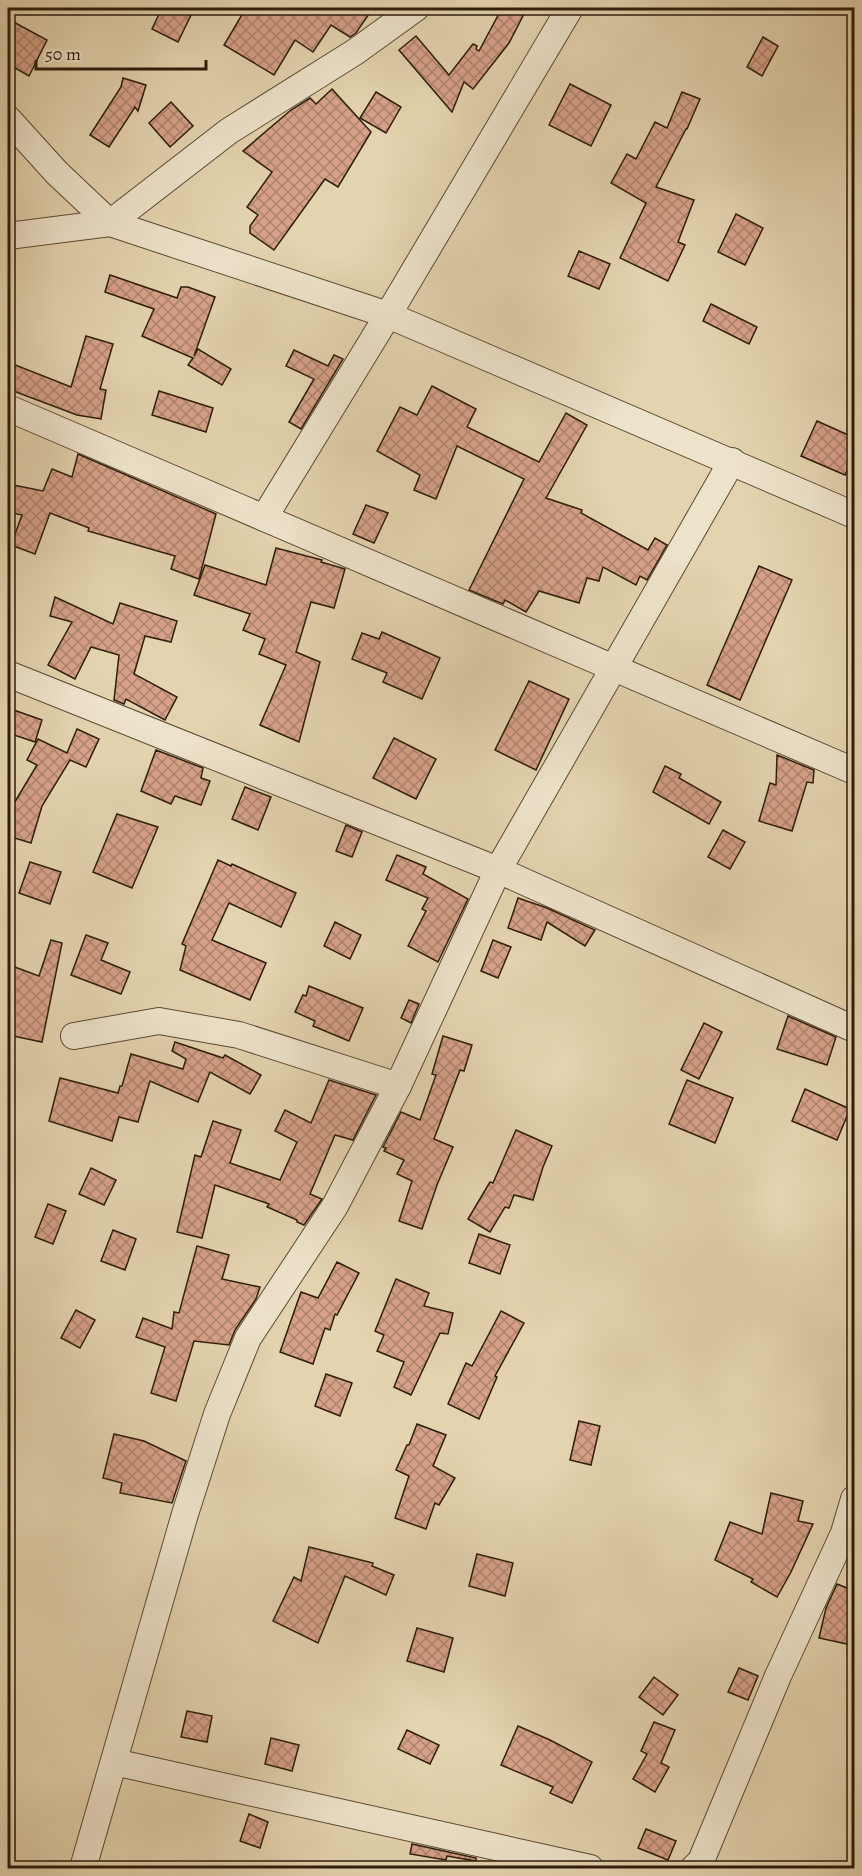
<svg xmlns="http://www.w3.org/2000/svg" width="862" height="1876" viewBox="0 0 862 1876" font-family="Alegreya,serif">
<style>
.building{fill:url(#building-cross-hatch);stroke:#2d1d0c;stroke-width:1.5}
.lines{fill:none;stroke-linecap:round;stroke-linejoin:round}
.minor-casing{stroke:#5a4a34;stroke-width:28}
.minor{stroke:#ede2ca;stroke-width:26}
</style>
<defs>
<pattern id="building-cross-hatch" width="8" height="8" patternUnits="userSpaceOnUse" patternTransform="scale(1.5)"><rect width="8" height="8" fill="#d6a188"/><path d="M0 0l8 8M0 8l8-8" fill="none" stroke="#ae836e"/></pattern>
</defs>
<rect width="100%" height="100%" fill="#e3d3ae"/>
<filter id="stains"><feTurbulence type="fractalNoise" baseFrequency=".00333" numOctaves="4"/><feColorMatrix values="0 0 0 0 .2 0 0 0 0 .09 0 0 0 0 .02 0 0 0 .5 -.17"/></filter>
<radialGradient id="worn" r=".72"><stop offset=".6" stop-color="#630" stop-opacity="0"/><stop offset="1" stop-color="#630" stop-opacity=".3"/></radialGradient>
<g class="building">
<path d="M162 8H176L191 15 178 42 152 29Z"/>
<path d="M246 8H373L356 33 350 37 331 25 313 52 295 40 274 75 224 45Z"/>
<path d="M502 8H527L509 43 473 89 464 82 452 112 399 50 416 36 449 75 473 44 477 46 476 49 479 51Z"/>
<path d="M8 19 47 40 29 76 8 64Z"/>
<path d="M763 37 778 46 762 76 747 67Z"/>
<path d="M123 78 146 85 138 111 135 107 109 147 90 135 121 87Z"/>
<path d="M570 84 611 105 591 146 549 125Z"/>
<path d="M332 89 371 132 338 187 325 179 274 250 250 233V226L258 215 247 207 272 172 243 151 291 110 310 98 316 104Z"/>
<path d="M376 92 401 107 386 133 360 118Z"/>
<path d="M682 92 700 99 687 129H686L656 187 694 200 678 242 685 245 668 281 620 258 646 203 611 183 627 154 636 159 655 122 667 128Z"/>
<path d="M171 102 193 126 170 147 149 123Z"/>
<path d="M736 214 763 228 745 265 718 252Z"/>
<path d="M579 251 610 264 599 289 568 276Z"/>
<path d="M110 275 177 298 181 287H188L215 297 194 356 198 349 231 369 222 385 188 365 193 358 142 336 154 309 105 292Z"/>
<path d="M711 304 757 327 749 344 703 321Z"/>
<path d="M86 336 113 344 100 389 106 390 101 419 77 415 8 389V362L71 387Z"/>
<path d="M294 350 328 366 334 355 343 359 301 429 289 422 314 379 286 366Z"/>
<path d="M432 386 476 409 467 427 539 462 566 413 587 425 546 498 582 510 581 513 648 550 655 538 667 545 647 580 640 576 636 585 603 567 599 581 587 578 579 603 539 591 526 612 505 600 503 604 469 590 524 479 457 446 436 499 414 490 420 475 377 451 400 407 417 415Z"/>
<path d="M159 391 213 408 206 432 152 415Z"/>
<path d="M817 421 855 438V454L845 475 801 456Z"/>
<path d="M78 454 216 514 199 579 171 569 175 556 88 531 89 528 50 513 35 554 11 545 22 515 8 512V484L43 491 52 469 72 477Z"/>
<path d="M366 505 388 513 374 543 353 534Z"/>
<path d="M276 548 322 560 321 562 345 569 334 608 311 602 296 652 320 662 299 742 260 725 286 665 259 654 265 639 243 630 250 614 194 595 205 565 266 585Z"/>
<path d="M759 566 792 580 740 700 707 685Z"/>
<path d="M55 597 113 624 120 603 177 621 171 642 145 636 134 674 177 697 165 720 126 699 124 704 114 700 119 655 91 647 75 679 48 665 72 622 50 616Z"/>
<path d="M382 632 440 658 422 699 383 682 387 673 352 659 362 633 379 639Z"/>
<path d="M529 681 569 699 536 770 495 750Z"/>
<path d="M8 708 42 720 35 742 8 733Z"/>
<path d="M77 729 99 739 86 767 70 760 42 806 31 843 8 836V803L13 805 37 765 27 760 38 739 67 753Z"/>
<path d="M394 738 436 759 416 799 373 778Z"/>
<path d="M156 750 203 768 201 778 210 781 201 805 175 796 171 804 141 791Z"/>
<path d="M777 755 814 770 813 783 807 782 792 831 759 821 770 783 776 785Z"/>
<path d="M665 766 681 774 679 778 721 802 709 824 653 792Z"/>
<path d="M245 787 271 797 258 830 232 819Z"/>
<path d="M117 814 158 827 132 888 93 872Z"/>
<path d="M346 825 362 832 352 857 336 851Z"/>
<path d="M723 830 745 842 730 869 708 857Z"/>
<path d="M397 855 426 867 423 874 468 899 438 962 408 946 426 911 422 909 428 898 386 880Z"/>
<path d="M218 860 231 866 232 864 296 893 281 927 229 903 212 940 266 963 250 1000 180 970 186 946 182 944Z"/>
<path d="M30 862 61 872 50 904 19 893Z"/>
<path d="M518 898 547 908 595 930 585 946 547 922 541 940 508 928Z"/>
<path d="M335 922 361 935 350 959 324 946Z"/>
<path d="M86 935 108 943 101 960 130 972 121 994 71 975Z"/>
<path d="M51 940 62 943 42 1042 8 1035V978L12 966 39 976Z"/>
<path d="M493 940 511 947 498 978 481 971Z"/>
<path d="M309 986 363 1008 349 1041 313 1026 315 1021 295 1012 303 995 306 996Z"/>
<path d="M409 1000 419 1004 411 1023 401 1018Z"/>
<path d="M788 1016 836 1037 827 1065 777 1049Z"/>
<path d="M704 1023 722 1032 699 1079 681 1070Z"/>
<path d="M443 1036 472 1045 464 1071 460 1070 434 1139 453 1147 437 1185 422 1229 399 1221 412 1181 397 1174 404 1160 384 1151 386 1148 383 1147 401 1112 420 1120 436 1075 432 1074Z"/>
<path d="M175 1042 223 1058 225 1055 261 1075 250 1094 210 1072 198 1102 150 1081 138 1122 119 1117 112 1141 49 1121 60 1078 118 1093 120 1086H122L131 1054 183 1069 186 1059 172 1051Z"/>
<path d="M329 1080 376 1095 353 1140 335 1135 310 1194 322 1199 304 1225 297 1222V1220L267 1207 269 1204 215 1185 202 1238 177 1232 195 1155 201 1157 213 1121 241 1130 230 1163 280 1180 297 1142 275 1131 285 1110 311 1123Z"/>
<path d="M687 1080 733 1098 715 1143 669 1124Z"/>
<path d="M805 1089 850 1109 837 1140 792 1121Z"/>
<path d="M516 1130 552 1146 543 1167 533 1200 514 1195 509 1208 505 1207 490 1232 468 1219 490 1182 493 1183Z"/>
<path d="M91 1168 116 1180 104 1205 79 1194Z"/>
<path d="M48 1204 66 1211 53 1244 35 1237Z"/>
<path d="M113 1230 136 1239 125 1270 101 1261Z"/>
<path d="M479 1234 510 1245 500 1274 469 1263Z"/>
<path d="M197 1246 229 1255 222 1279 260 1287 256 1299 235 1330 229 1345 194 1341 176 1401 151 1393 165 1347 136 1337 143 1318 172 1329 174 1312 179 1313Z"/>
<path d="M337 1262 359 1273 337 1315 335 1314 330 1330 325 1328 313 1364 280 1352 301 1292 318 1298Z"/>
<path d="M396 1279 429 1293 424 1306 453 1313 448 1334 440 1333 411 1395 394 1387 404 1362 377 1351 384 1335 375 1331Z"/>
<path d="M76 1310 95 1320 80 1348 61 1338Z"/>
<path d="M501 1311 524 1323 495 1376 497 1377 479 1419 448 1404 466 1363 472 1366Z"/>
<path d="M326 1374 352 1383 340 1416 315 1406Z"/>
<path d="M579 1421 600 1426 591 1465 570 1460Z"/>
<path d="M417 1424 446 1435 433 1466 455 1478 439 1505 435 1503 426 1529 395 1518 409 1476 396 1470 407 1445H409Z"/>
<path d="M114 1434 144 1441 186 1461 172 1503 120 1493 122 1483 103 1478Z"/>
<path d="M771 1493 803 1501 798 1521 813 1524 791 1572 777 1597 751 1582 753 1579 715 1560 730 1522 762 1534Z"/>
<path d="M309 1547 373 1563 372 1566 394 1575 386 1595 345 1576 318 1643 273 1621 294 1577 301 1581Z"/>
<path d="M477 1554 513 1563 505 1596 469 1586Z"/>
<path d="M837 1584 855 1591V1620L852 1619 847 1644 819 1638 826 1608Z"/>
<path d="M417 1628 453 1638 444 1672 407 1661Z"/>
<path d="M739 1668 758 1676 748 1700 728 1692Z"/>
<path d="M654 1677 678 1695 663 1715 639 1697Z"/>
<path d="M187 1711 212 1716 207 1742 181 1737Z"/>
<path d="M654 1722 675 1730 661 1763 669 1767 655 1792 633 1779 647 1754 641 1751Z"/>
<path d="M518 1726 550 1740 592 1762 572 1803 550 1793 553 1787 501 1765Z"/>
<path d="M407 1730 439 1745 430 1764 398 1749Z"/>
<path d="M271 1738 299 1745 292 1771 265 1764Z"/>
<path d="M249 1814 268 1822 260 1848 240 1841Z"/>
<path d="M646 1829 676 1841 668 1860 638 1848Z"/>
<path d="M412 1844 476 1858V1861L447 1856 446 1860 410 1854Z"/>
</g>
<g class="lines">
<g class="minor-casing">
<g id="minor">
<path d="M8 119 57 173 110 223 388 315 854 515"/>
<path d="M8 236 110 223 229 131 355 52 416 8"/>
<path d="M8 408 854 771"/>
<path d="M264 518 388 315 570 8"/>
<path d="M8 674 498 870 854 1029"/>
<path d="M74 1036 159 1021 239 1035 398 1086"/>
<path d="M114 1762 590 1868"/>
<path d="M83 1868 185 1514 217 1414 248 1338 335 1206 398 1086 498 870 732 461"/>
<path d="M694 1868 701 1861 778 1676 844 1533 854 1499"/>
</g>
</g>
<use href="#minor" class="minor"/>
</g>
<rect width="862" height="1876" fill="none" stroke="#e3d3ae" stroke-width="30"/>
<rect x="9" y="9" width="844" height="1858" fill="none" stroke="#2d1d0c" stroke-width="3"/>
<rect x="15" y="15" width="832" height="1846" fill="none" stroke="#2d1d0c" stroke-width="1.5"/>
<path d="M36 60v9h170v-9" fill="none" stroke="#2d1d0c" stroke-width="3"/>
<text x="45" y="60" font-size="18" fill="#2d1d0c" stroke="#ede2ca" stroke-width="4.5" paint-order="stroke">50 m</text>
<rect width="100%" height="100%" filter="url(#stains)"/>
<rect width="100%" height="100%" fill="url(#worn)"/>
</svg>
